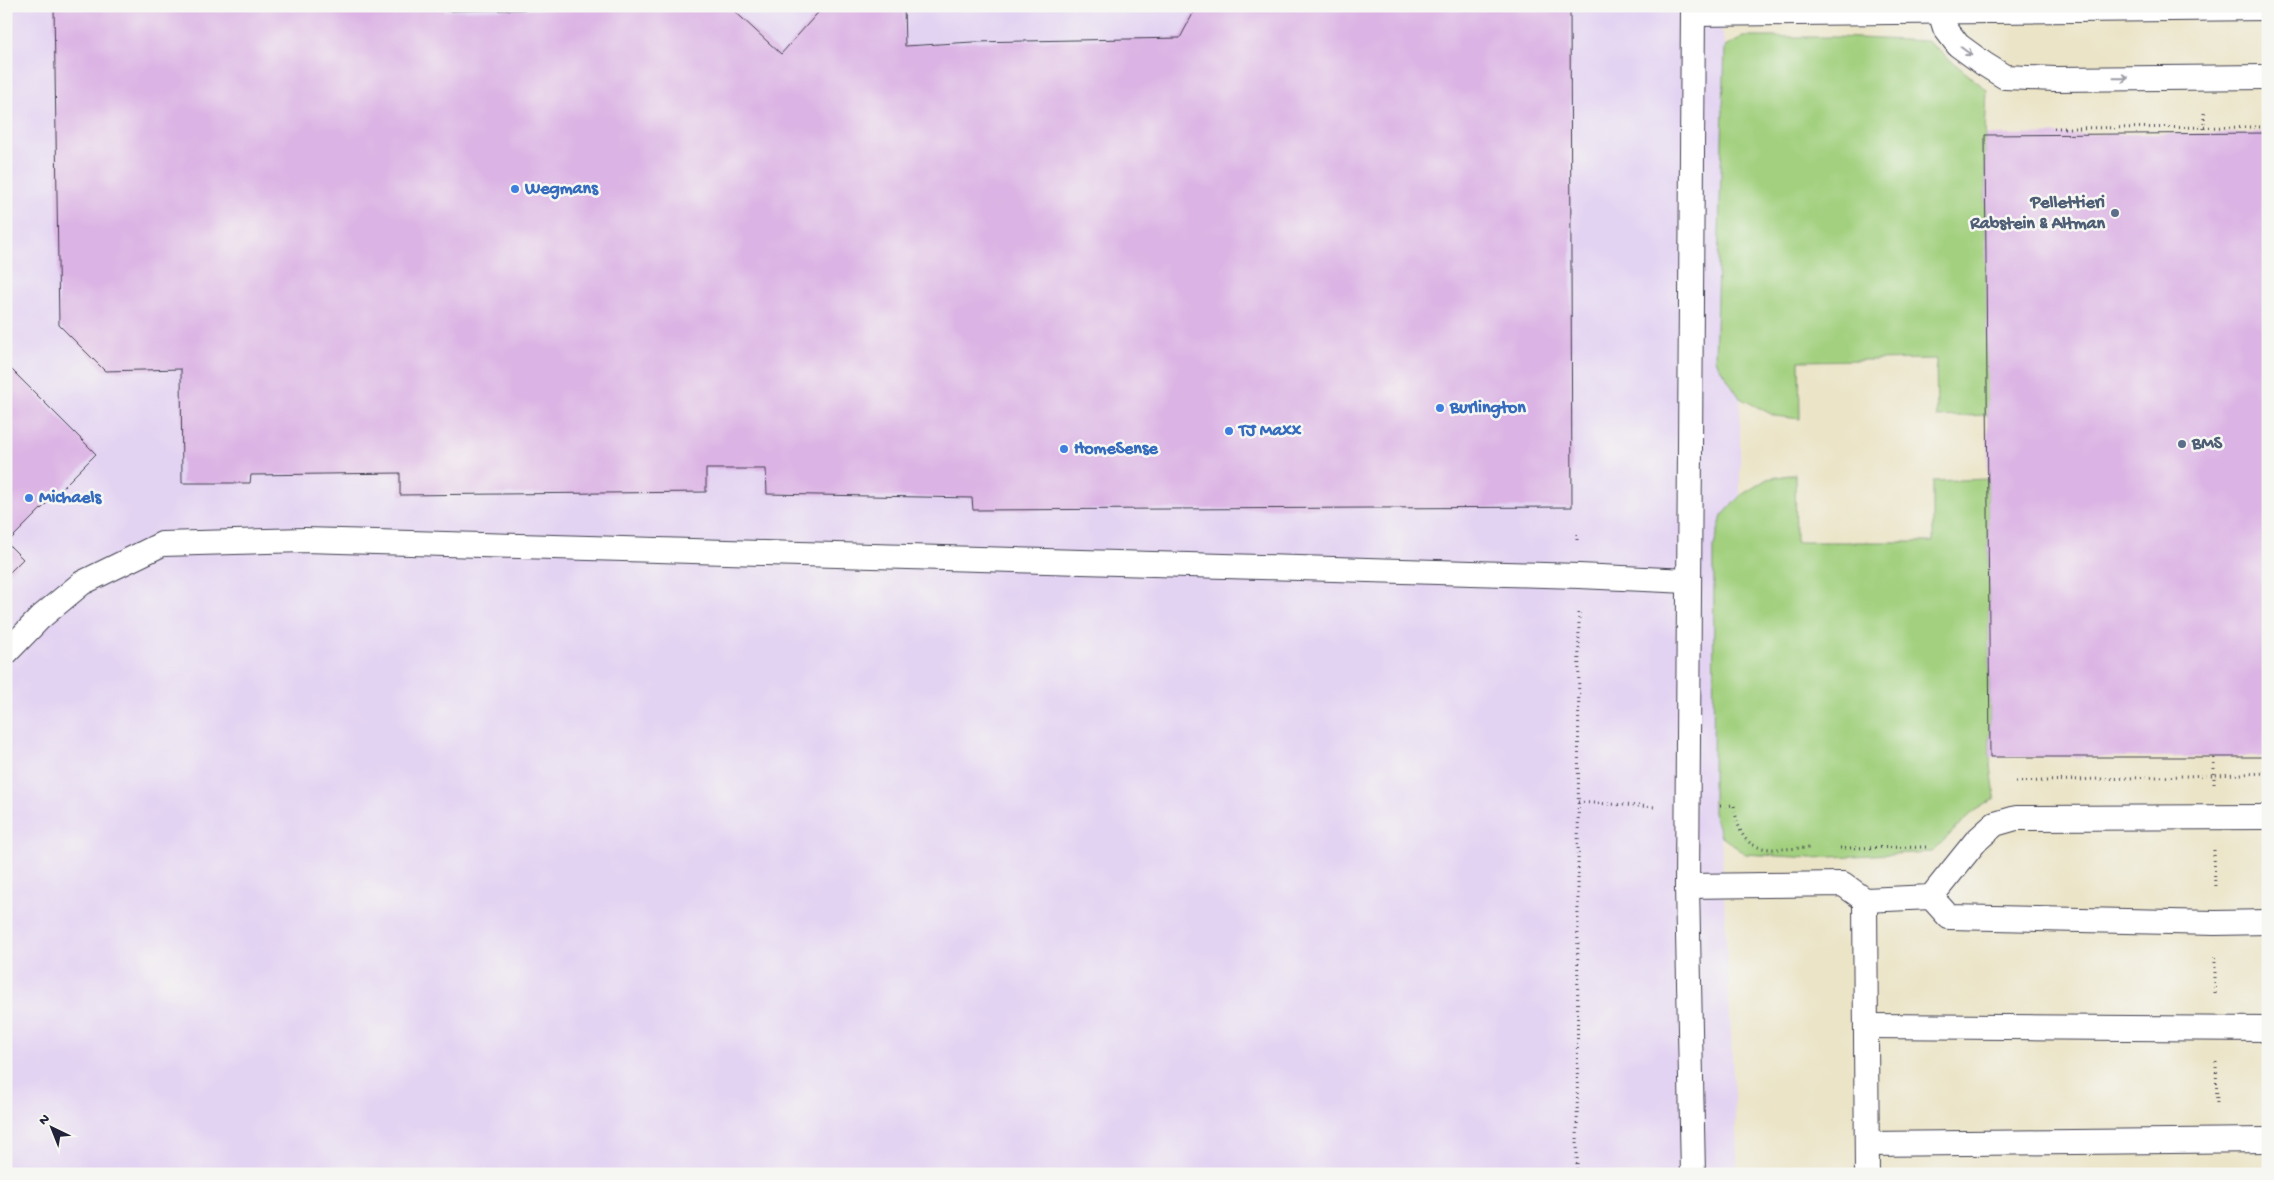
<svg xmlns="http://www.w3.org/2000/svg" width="2274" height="1180" viewBox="0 0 2274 1180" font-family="'Gochi Hand',sans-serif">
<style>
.built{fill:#e3d3f2}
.green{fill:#a2d07e;stroke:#62795c}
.building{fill:#dbb3e4}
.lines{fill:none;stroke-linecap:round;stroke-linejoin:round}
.lane-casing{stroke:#403f50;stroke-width:26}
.path{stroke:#403f50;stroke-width:3;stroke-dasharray:1 4;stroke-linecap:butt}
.lane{stroke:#fff;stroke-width:24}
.oneway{stroke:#9c9ca7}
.shop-dot{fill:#3f7fe0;stroke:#f6f6f2;stroke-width:2}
.service-dot{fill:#5c6f8a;stroke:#f6f6f2;stroke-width:2}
.labels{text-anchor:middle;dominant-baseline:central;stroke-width:5;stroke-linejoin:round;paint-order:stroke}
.shop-label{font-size:18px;font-weight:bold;fill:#366cbe;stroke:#f6f6f2;text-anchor:start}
.service-label{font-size:18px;font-weight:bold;fill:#4e5e75;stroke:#f6f6f2;text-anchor:end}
</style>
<rect width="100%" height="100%" fill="#f6f6f2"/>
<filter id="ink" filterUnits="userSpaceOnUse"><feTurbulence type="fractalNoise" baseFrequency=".02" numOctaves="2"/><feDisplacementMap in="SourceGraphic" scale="10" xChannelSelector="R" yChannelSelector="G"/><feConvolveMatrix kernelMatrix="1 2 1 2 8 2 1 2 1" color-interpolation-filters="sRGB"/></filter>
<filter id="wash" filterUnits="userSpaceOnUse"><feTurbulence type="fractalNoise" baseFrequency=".0096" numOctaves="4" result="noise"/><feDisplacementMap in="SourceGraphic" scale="20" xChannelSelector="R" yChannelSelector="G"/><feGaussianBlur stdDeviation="1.12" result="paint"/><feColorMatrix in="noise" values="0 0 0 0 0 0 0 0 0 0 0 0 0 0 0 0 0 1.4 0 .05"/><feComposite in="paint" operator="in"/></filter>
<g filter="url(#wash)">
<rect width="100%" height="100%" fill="#ebe4c7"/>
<path class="built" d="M6 6H1717L1725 47 1715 360 1740 398V496L1722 516 1714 546 1713 806 1721 836 1738 1174H6Z"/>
<g class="green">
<path d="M1744 37H1836L1927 41 1987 90 1985 135 1988 415 1937 417 1936 359 1799 361 1800 419 1775 416 1740 398 1715 360 1725 47Z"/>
<path d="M1795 474 1796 542H1933V481L1988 479 1990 757 1995 798 1974 811 1932 852 1812 858 1745 854 1721 836 1713 812 1714 546 1722 516 1740 496 1767 479Z"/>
</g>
<g id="blocks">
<g class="building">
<path d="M54 6H445V11L729 6 781 54 824 6H904L905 46 973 42 1180 38 1197 6H1570L1572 507 973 510 972 498 767 494 766 469H706V492L400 495V473L251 475 250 483H182L181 369 105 371 59 325Z"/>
<path d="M2268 133V757H1990L1985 135Z"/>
<path d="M6 364 96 454 7 543 23 559 6 576Z"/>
</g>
</g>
</g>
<g filter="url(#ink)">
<use href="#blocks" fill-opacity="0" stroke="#403f50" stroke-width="1"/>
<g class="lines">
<g class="lane-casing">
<g id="lane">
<path d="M1693 6 1687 886 1693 1174"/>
<path d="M1940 12 1945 28 1958 45 1984 64 2005 77 2055 79 2268 77"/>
<path d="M1693 14 2268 8"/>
<path d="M6 653 41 617 82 583 162 544 305 540 1579 576 1688 581"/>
<path d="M1687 886 1843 884 1865 900 1867 1174"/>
<path d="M1931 897 1949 917 2215 923 2268 922"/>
<path d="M1865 900 1931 897 1976 841 1995 824 2016 818 2268 817"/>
<path d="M1867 1026 2268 1029"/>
<path d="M1867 1144 2268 1140"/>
</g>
</g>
<g class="path">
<path d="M2054 128 2268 127"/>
<path d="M2204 134V112"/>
<path d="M1577 534V543"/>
<path d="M2016 782 2268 773"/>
<path d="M2214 784V757"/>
<path d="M1578 802 1655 807"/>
<path d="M1720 806 1734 805C1741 860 1767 848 1812 848"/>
<path d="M1840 848 1927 847"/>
<path d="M2214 850 2215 889"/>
<path d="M2215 957V996"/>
<path d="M2216 1062 2217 1106"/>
<path d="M1577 1174 1579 609"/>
</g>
<use href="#lane" class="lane"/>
</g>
<defs><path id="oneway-shaft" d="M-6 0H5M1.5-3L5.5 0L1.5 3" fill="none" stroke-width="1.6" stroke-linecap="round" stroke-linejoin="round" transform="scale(1.25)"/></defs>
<g class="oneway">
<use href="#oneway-shaft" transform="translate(1966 51) rotate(37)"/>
<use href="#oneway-shaft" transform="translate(2121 78) rotate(-1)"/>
</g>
</g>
<g class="shop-dot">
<circle cx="515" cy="189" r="5"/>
<circle cx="1440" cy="408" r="5"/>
<circle cx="1229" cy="431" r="5"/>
<circle cx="1064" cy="449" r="5"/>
<circle cx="29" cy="498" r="5"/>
</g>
<g class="service-dot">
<circle cx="2115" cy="213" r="5"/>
<circle cx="2182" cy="444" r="5"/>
</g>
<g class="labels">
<g class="shop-label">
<text x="525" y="189">Wegmans</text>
<text x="1450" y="408">Burlington</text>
<text x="1239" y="431">TJ Maxx</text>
<text x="1074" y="449">HomeSense</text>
<text x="39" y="498">Michaels</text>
</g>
<g class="service-label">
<text x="2105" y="203">Pellettieri<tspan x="2105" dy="21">Rabstein &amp; Altman</tspan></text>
<text x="2192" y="444" text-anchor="start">BMS</text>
</g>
</g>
<rect width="2274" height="1180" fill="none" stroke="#f6f6f2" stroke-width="25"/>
<g transform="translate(52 1128) rotate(317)" stroke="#f6f6f2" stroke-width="4" paint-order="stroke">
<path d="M0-4L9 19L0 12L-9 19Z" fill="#22223b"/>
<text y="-8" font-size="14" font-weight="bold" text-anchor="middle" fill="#22223b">N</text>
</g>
</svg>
